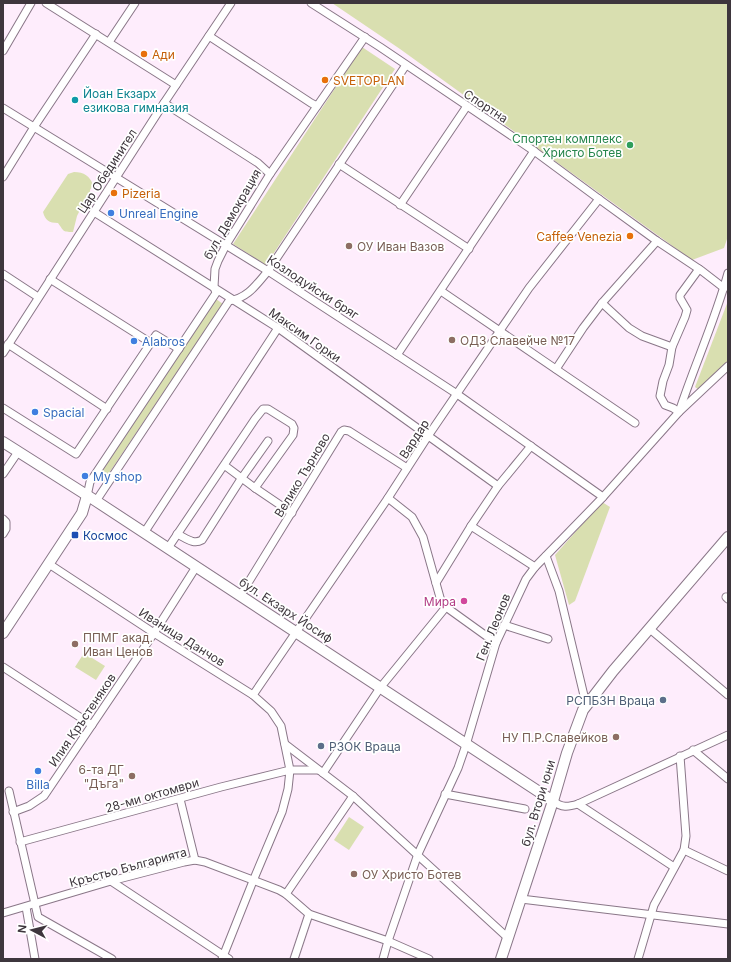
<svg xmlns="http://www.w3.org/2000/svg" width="731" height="962" viewBox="0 0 731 962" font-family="Inter,sans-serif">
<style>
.green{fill:#d9dfb0}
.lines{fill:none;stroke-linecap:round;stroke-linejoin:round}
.street-casing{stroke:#8a7788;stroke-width:9}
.secondary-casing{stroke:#8a7788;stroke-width:12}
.street{stroke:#fff;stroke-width:7}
.secondary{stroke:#fff;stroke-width:10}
.food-dot{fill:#e8710a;stroke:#fff;stroke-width:1.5}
.culture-dot{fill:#0f9aa8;stroke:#fff;stroke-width:1.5}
.leisure-dot{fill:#2e9e5b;stroke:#fff;stroke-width:1.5}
.shop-dot{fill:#3f7fe0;stroke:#fff;stroke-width:1.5}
.education-dot{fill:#8d6e63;stroke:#fff;stroke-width:1.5}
.transit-dot{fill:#1a4fb4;stroke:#fff;stroke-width:1.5}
.hotel-dot{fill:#d1479c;stroke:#fff;stroke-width:1.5}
.service-dot{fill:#5c6f8a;stroke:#fff;stroke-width:1.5}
.labels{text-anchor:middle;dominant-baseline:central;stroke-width:3.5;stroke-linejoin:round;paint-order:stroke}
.food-label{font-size:12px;fill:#c56008;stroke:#fff;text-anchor:start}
.culture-label{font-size:12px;fill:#0d838f;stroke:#fff;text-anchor:start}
.street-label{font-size:12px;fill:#3e363d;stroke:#fff}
.leisure-label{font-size:12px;fill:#27864d;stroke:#fff;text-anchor:end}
.shop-label{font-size:12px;fill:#366cbe;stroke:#fff;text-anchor:start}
.education-label{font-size:12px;fill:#785e54;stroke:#fff;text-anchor:start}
.transit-label{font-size:12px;fill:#164399;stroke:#fff;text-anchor:start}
.hotel-label{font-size:12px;fill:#b23c85;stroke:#fff;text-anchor:end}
.service-label{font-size:12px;fill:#4e5e75;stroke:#fff;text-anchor:end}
</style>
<rect width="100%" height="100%" fill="#feedfc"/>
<g class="green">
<path d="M332 3H728V236L724 248 692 260 400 49Z"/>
<path d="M362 47 395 69 266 265 233 244Z"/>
<path d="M74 172C84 172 90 176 93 185L90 190 91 202 84 208H81L77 216 73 232C62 232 64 231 58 223 49 223 45 220 43 212L68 174Z"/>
<path d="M216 299 223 304 103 482 97 478Z"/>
<path d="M728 301V362L699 390 695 387Z"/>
<path d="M602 502 610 507 575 601 569 605 555 555Z"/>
<path d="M84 653 105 666 96 680 75 667Z"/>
<path d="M349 817 364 827 349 850 334 840Z"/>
</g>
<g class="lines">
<g class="street-casing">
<g id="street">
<path d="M46 3 176 85"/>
<path d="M311 3 380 47 534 151 599 199 657 241 702 271 724 288"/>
<path d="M209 36 311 103 317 106"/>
<path d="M109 42 135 3"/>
<path d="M3 51 31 3"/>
<path d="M164 103 258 163 270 174"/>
<path d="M3 108 268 271 457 394 603 497"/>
<path d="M339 164 469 249"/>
<path d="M3 177 34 127 96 34"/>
<path d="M400 205 467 106"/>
<path d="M94 212 278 328 498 486"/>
<path d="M699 269 680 295V298L687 310 685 317 672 347 669 365 663 381 660 396 665 405 673 408 679 412C694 366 715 321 728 273"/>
<path d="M3 274 38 297"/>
<path d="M50 279 151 343"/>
<path d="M441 291 635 423"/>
<path d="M602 303 629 328 642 336 672 347"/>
<path d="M8 344 107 409"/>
<path d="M3 353 164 103 231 3"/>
<path d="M397 355 534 151"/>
<path d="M556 369 583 328 602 303 657 241"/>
<path d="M3 408 76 454 156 335 179 349"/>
<path d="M3 474 18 452"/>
<path d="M255 488 292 513"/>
<path d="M87 496 90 482 216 293 214 287 215 269 218 261 226 245 270 174 365 37"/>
<path d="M388 498 412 517 423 537 441 601 446 607 496 643"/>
<path d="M96 501 229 301C248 298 256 285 268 271L406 65"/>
<path d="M3 519 6 522V529L3 534"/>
<path d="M471 526 535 567"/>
<path d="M144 533 278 328"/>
<path d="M177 534C186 538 193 545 202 540L241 479 268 441"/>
<path d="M168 548 255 419 263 409H268L292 424 294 428 293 435 255 488 224 465"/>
<path d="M546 556 559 591 586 704"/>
<path d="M49 564 154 633 253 695 271 711 281 726 290 770H318"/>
<path d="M436 583 471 526 498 486 531 446"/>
<path d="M240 596 341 432 344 430 349 431 407 468"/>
<path d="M726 597 728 599"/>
<path d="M504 625 548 639"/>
<path d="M650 629 728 695"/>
<path d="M3 667 92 725"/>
<path d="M253 695 388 498 428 436 529 288 599 199"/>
<path d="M285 744 353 796 508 938"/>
<path d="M693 750 728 779"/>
<path d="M323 773 380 688 446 607"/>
<path d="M9 791 38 917 112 959"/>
<path d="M445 794 525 809"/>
<path d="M180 799 195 860"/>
<path d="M553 801C562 808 568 807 578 804L728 735"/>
<path d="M578 804 674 867"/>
<path d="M13 812 29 806 44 796 154 633 196 567"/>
<path d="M20 842 221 787 290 770 288 789 282 812 253 881 222 959"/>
<path d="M684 850 728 871"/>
<path d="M111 881 229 959"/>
<path d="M286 894 353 796"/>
<path d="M521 899 728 924"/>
<path d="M26 907 35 959"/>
<path d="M3 913 111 881 184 862 195 860 205 862 279 890 286 894 309 914 388 941 429 959"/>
<path d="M294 959 309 914"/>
<path d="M383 959 388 941 418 854 458 768 466 745 496 643 526 579 535 567 603 497 679 412 728 366"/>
<path d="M638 959 654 905 684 850 686 836 680 756"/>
</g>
</g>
<g class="secondary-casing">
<g id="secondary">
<path d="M3 442 96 501 553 801"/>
<path d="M3 633 82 513 87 496"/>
<path d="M501 959 553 801 567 753 583 710 613 671 728 537"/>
</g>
</g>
<use href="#street" class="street"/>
<use href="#secondary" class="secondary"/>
</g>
<g class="food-dot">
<circle cx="144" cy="54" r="4"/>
<circle cx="325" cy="80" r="4"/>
<circle cx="114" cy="193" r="4"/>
<circle cx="630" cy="236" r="4"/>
</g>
<circle class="culture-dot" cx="75" cy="100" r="4"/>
<circle class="leisure-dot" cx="630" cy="145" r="4"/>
<g class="shop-dot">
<circle cx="111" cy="213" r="4"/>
<circle cx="134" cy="341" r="4"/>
<circle cx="35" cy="412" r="4"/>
<circle cx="85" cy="476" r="4"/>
<circle cx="38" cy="771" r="4"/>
</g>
<g class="education-dot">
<circle cx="349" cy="246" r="4"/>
<circle cx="452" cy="340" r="4"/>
<circle cx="75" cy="644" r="4"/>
<circle cx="616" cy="737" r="4"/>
<circle cx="132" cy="776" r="4"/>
<circle cx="354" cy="874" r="4"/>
</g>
<rect class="transit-dot" x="71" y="531" width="8" height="8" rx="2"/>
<circle class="hotel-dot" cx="464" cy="601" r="4"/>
<g class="service-dot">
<circle cx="663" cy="700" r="4"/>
<circle cx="321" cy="746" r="4"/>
</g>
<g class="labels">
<g class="food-label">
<text x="152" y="54">Ади</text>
<text x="333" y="80">SVETOPLAN</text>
<text x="122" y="193">Pizeria</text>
<text x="622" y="236" text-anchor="end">Caffee Venezia</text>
</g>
<g class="culture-label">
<text x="83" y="93">Йоан Екзарх<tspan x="83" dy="14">езикова гимназия</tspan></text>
</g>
<g class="street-label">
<text transform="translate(486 106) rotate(33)">Спортна</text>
<text transform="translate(107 171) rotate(-57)">Цар Обединител</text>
<text transform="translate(232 214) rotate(-60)">бул. Демокрация</text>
<text transform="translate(313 287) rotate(33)">Козлодуйски бряг</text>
<text transform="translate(305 335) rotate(35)">Максим Горки</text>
<text transform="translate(414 439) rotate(-57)">Вардар</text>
<text transform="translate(302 475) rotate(-59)">Велико Търново</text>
<text transform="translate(286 610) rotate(33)">бул. Екзарх Йосиф</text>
<text transform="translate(493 627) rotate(-68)">Ген. Леонов</text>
<text transform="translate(182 637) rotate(32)">Иваница Данчов</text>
<text transform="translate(82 720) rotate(-56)">Илия Кръстеняков</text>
<text transform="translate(152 795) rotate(-16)">28-ми октомври</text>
<text transform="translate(538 803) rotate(-73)">бул. Втори юни</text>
<text transform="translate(128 867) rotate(-15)">Кръстьо Българията</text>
</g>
<g class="leisure-label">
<text x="622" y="138">Спортен комплекс<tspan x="622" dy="14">Христо Ботев</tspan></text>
</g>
<g class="shop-label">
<text x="119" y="213">Unreal Engine</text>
<text x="142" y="341">Alabros</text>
<text x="43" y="412">Spacial</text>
<text x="93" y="476">My shop</text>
<text x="38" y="784" text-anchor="middle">Billa</text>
</g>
<g class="education-label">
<text x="357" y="246">ОУ Иван Вазов</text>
<text x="460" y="340">ОДЗ Славейче №17</text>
<text x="83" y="637">ППМГ акад.<tspan x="83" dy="14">Иван Ценов</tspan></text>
<text x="608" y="737" text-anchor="end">НУ П.Р.Славейков</text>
<text x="124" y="769" text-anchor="end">6-та ДГ<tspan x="124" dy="14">"Дъга"</tspan></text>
<text x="362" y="874">ОУ Христо Ботев</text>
</g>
<g class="transit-label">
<text x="83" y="535">Космос</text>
</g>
<g class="hotel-label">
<text x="456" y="601">Мира</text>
</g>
<g class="service-label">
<text x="655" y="700">РСПБЗН Враца</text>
<text x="329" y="746" text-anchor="start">РЗОК Враца</text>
</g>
</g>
<rect width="731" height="962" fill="none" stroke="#3e363d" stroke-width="8"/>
<g transform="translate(32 930) rotate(277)" stroke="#ffffff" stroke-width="3" paint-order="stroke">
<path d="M0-3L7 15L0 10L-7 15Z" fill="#3e363d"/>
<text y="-6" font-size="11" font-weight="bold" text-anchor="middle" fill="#3e363d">N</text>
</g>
</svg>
